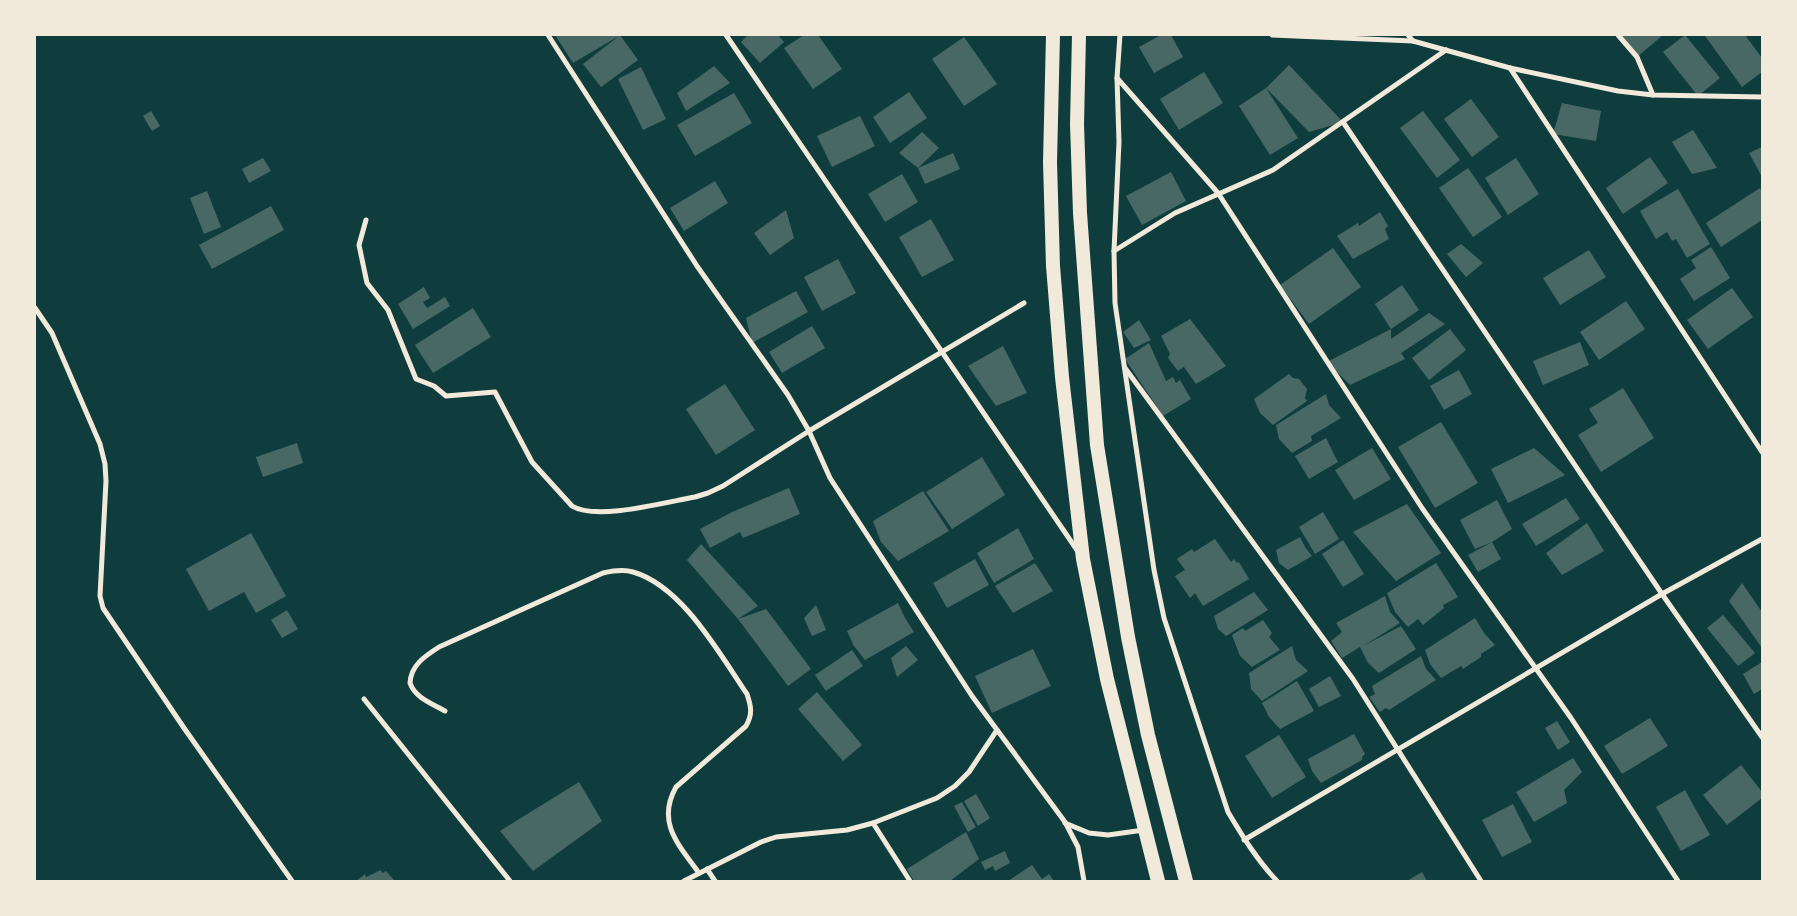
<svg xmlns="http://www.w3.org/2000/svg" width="1797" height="916" viewBox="0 0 1797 916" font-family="'Times New Roman',serif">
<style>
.building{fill:#486865}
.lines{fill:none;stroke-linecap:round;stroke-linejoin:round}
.minor{stroke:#f1e9da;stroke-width:5}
.trunk{stroke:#f1e9da;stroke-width:14}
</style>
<rect width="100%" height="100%" fill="#0f3d3e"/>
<g class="building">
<path d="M555 35H620L638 60 601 87 583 64 619 36 573 63Z"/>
<path d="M748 35H778L784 42 760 63 741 42Z"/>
<path d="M804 35H818L842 69 813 89 784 48Z"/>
<path d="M1161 35H1171L1183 57 1154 73 1139 47Z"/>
<path d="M1618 35H1663L1637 57Z"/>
<path d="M1685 35 1720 78 1698 96 1663 52Z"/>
<path d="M1707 35H1745L1762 58V72L1742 87 1705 36Z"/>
<path d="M964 37 997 84 964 106 932 59Z"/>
<path d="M1289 65 1343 122 1309 132 1266 88Z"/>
<path d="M714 66 730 83 686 111 677 93Z"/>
<path d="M641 67 666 119 643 130 618 79Z"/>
<path d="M1204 72 1223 103 1179 130 1160 99Z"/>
<path d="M1266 88 1298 138 1270 155 1239 106Z"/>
<path d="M909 92 927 118 890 143 873 117Z"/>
<path d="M734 93 752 123 695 156 677 125Z"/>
<path d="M1471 99 1499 137 1472 157 1444 119Z"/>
<path d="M1562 103 1601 111 1596 141 1553 134Z"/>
<path d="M151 111 160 126 152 131 143 116Z"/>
<path d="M1423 111 1460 160 1437 178 1400 128Z"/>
<path d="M860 116 875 146 832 167 817 136Z"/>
<path d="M1693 130 1717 168 1692 174 1672 142Z"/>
<path d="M922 132 939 148 918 168 953 153 960 169 925 184 918 168 899 153Z"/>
<path d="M1762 147V177L1749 153Z"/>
<path d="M1650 157 1668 183 1623 214 1606 188Z"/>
<path d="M263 158 271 171 249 183 242 169Z"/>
<path d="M1516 158 1539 194 1508 215 1485 178Z"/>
<path d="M1468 168 1502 217 1473 237 1439 188Z"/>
<path d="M1171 172 1186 201 1142 225 1126 196Z"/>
<path d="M902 174 918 202 885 222 868 194Z"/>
<path d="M715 181 728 203 684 231 670 208Z"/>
<path d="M1760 188 1762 192V220L1721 247 1706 223Z"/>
<path d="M1678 189 1710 244 1687 258 1676 239 1672 241 1667 232 1656 239 1640 211Z"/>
<path d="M207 191 221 227 204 234 190 198Z"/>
<path d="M271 206 284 230 212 269 199 245Z"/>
<path d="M786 210 794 238 770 255 754 233Z"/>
<path d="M1380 212 1388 226 1385 229 1389 239 1353 259 1337 236 1358 223 1359 226Z"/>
<path d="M931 219 954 260 922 277 899 237Z"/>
<path d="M1461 244 1483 263 1466 277 1447 254Z"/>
<path d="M1711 247 1730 278 1694 301 1680 279 1696 268 1691 260Z"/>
<path d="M1333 248 1361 287 1309 324 1280 285Z"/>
<path d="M1589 250 1606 277 1560 305 1543 278Z"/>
<path d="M838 259 856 293 822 311 804 277Z"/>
<path d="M1402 285 1419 310 1391 329 1375 304Z"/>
<path d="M424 287 430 298 423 302 427 308 445 297 450 306 413 329 398 304Z"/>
<path d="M1732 288 1753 317 1708 349 1687 320Z"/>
<path d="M796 291 808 312 752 343 746 318Z"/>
<path d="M1626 301 1645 329 1599 360 1580 332Z"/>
<path d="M473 308 491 337 433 373 415 345Z"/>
<path d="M1429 313 1445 324 1401 353 1405 359 1350 385 1327 362 1391 329V339Z"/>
<path d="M1190 319 1226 366 1196 384 1184 367 1178 371 1168 358 1170 354 1161 336Z"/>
<path d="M1139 320 1151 340 1134 348 1123 332Z"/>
<path d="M812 326 825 348 782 373 769 352Z"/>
<path d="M1450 329 1466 350 1429 380 1412 358Z"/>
<path d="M1580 342 1589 365 1543 385 1533 361Z"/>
<path d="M1149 343 1166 381 1173 377 1176 383 1180 380 1191 399 1163 416 1125 359Z"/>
<path d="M1003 346 1027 393 996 406 968 366Z"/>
<path d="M1459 370 1472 394 1444 410 1430 386Z"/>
<path d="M1289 374 1293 378 1299 379 1307 389 1305 398 1307 401 1273 425 1260 413 1254 399Z"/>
<path d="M725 384 755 430 716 455 686 409Z"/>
<path d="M1623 388 1654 438 1601 472 1578 435 1598 423 1589 409Z"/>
<path d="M1326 394 1329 405 1341 418 1311 436 1312 441 1292 453 1279 439 1276 425Z"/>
<path d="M1441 422 1478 483 1435 508 1398 447Z"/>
<path d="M1326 438 1338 462 1309 479 1295 456Z"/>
<path d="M297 443 303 463 263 477 256 457Z"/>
<path d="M1372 448 1391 479 1354 500 1335 470Z"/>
<path d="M1534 448 1565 475 1508 503 1491 469Z"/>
<path d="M982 457 1005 495 952 529 926 492Z"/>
<path d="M789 488 800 514 743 538 740 532 710 548 700 529 732 512Z"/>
<path d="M923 491 949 531 898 561 881 542 873 521Z"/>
<path d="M1566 498 1580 519 1536 546 1522 524Z"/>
<path d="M1497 500 1512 529 1492 542 1501 559 1478 572 1468 555 1492 542 1475 549 1460 520Z"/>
<path d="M1407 504 1441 553 1396 581 1353 532Z"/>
<path d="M1323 512 1339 539 1315 554 1299 527Z"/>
<path d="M1587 523 1604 551 1562 575 1546 553Z"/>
<path d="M1018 528 1034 559 994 583 977 553Z"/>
<path d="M251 533 286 596 256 613 244 592 209 611 186 569Z"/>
<path d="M1300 537 1305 547 1312 556 1288 570 1279 563 1276 550Z"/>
<path d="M1215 539 1231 562 1234 559 1237 563 1239 562 1249 579 1203 606 1195 593 1190 598 1175 576 1185 570 1177 559 1192 549 1194 552Z"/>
<path d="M1343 540 1364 574 1343 587 1322 554Z"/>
<path d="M701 544 758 606 738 619 687 560Z"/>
<path d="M975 559 989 585 947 608 933 583Z"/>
<path d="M1035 563 1053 591 1013 613 995 586Z"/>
<path d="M1436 563 1458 597 1443 605 1444 608 1423 625 1418 619 1408 627 1395 612 1387 593Z"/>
<path d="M1742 583 1762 612V648L1729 601Z"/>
<path d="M1254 592 1268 610 1226 636 1218 629 1214 616Z"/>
<path d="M1385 596 1390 612 1400 623 1363 646 1401 626 1416 649 1379 673 1368 663 1360 647 1342 658 1331 641 1342 632 1336 623Z"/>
<path d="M898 603 905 618 914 632 865 660 854 646 847 631Z"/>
<path d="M816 605 826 630 812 636 804 618Z"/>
<path d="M766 609 811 669 788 686 738 619Z"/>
<path d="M287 610 298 629 282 638 271 620Z"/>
<path d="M1723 615 1755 653 1738 666 1707 628Z"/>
<path d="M1475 618 1484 633 1495 645 1481 654V657L1463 669 1461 666 1441 678 1430 664 1425 650Z"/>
<path d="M1263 620 1272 633 1269 637 1280 650 1252 667 1240 656 1232 635 1243 628 1245 631Z"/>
<path d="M906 646 918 660 897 677 891 658Z"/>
<path d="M1292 646 1296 660 1308 671 1262 701 1251 689 1249 673Z"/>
<path d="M1033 649 1051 686 992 713 975 676Z"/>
<path d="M852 650 863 666 826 691 815 675Z"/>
<path d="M1421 656 1426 669 1436 680 1389 710 1386 708 1380 712 1369 697 1375 694 1372 686Z"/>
<path d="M1762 662V689L1754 694 1743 674Z"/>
<path d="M1330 676 1341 696 1319 707 1309 689Z"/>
<path d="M1297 681 1314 711 1280 729 1269 717 1262 703Z"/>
<path d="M817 692 862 745 843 761 798 709Z"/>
<path d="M1650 718 1668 746 1622 774 1604 746Z"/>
<path d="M1557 721 1570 742 1558 750 1545 728Z"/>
<path d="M1354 734 1365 754 1362 757V760L1321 783 1312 771 1308 759Z"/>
<path d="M1279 735 1306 777 1272 798 1245 756Z"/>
<path d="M1573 758 1582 772 1564 790 1567 803 1534 822 1516 792Z"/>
<path d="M1741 765 1762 792V798L1727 825 1703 795Z"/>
<path d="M579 782 602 821 533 871 500 831Z"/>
<path d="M1685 790 1710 835 1681 851 1656 807Z"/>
<path d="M976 794 990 818 978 826 964 801Z"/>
<path d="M962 802 976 827 968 832 954 806Z"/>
<path d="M1513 804 1532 842 1502 857 1482 820Z"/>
<path d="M966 832 979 859 950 881H914L907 869Z"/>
<path d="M1005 851 1010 863 995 871 993 866 985 870 981 862Z"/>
<path d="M1032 865 1042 879 1049 874 1054 881H1008Z"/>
<path d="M381 870 382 873 386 871 395 881H356L365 874 366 877Z"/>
<path d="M1422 872 1427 881H1407Z"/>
</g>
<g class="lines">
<g class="minor">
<path d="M548 35 697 266 788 395 809 431 830 478 972 696 1065 822 1078 847 1084 881"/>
<path d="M726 35 1079 553"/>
<path d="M1120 35 1117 78 1119 142 1114 251 1115 303 1154 570 1164 618 1228 812C1243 837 1257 860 1277 881"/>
<path d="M1272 35 1413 41 1510 68 1618 91 1653 95 1762 97"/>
<path d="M1408 35 1413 41"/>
<path d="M1618 35 1637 57 1653 95"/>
<path d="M1510 68 1762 452"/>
<path d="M1117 78 1218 193 1422 508 1571 718 1678 881"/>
<path d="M1343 122 1662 594 1762 737"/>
<path d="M366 220 359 245 367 283 388 310 416 379 434 386 446 396 495 392 532 462 572 506C596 521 666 502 695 497L708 493 723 486 809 431 1024 303"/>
<path d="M1114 251 1175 213 1273 170 1446 50"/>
<path d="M35 308 52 333 100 444 105 464 106 481 100 596 103 608 184 728 292 881"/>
<path d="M1125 368 1353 679 1481 881"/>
<path d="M364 699 510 881"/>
<path d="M445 711C433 704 415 698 410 683 411 665 425 656 439 647L603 573C612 571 623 569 633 572 682 586 719 653 747 694 751 706 753 714 746 726L676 787C656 823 679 845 699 873"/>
<path d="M873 823 910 881"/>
<path d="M1065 823 1089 833 1108 835 1144 830"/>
<path d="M1244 840 1662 594 1762 539"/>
<path d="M707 869 715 881"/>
<path d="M684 881 761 842 776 837 847 830 873 823 937 798 955 786 969 772 997 730"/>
</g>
<g class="trunk">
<path d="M1053 35 1050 162 1053 266 1062 377 1083 559 1107 679 1158 881"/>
<path d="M1079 35 1077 124 1080 213 1097 445 1128 637 1148 735 1186 881"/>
</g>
</g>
<rect width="1797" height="916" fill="none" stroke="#f1e9da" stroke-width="72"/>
</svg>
